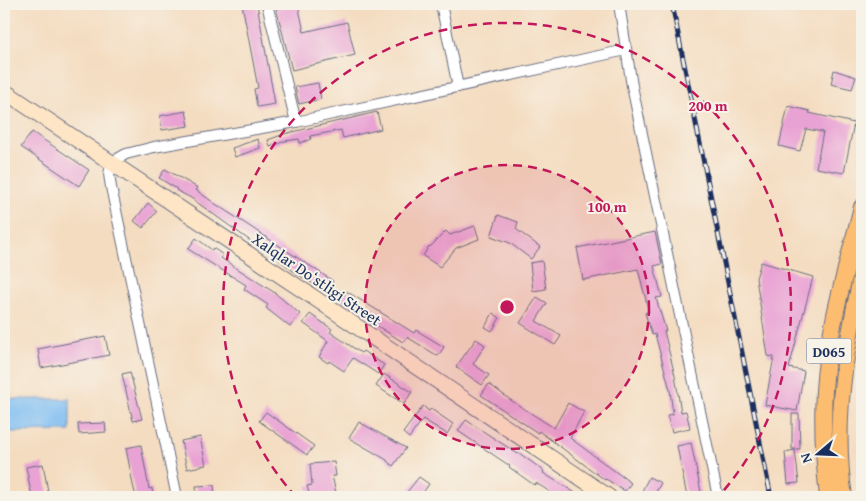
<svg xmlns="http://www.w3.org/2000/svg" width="866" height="501" viewBox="0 0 866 501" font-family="'Gentium Book Plus',serif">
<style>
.water{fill:#7fbef3;stroke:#4d76a8}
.building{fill:#e9a2d4}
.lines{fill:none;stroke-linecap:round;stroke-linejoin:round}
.minor-casing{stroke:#676c80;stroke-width:12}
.secondary-casing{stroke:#676c80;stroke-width:17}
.primary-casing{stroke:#676c80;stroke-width:18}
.minor{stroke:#fff;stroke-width:10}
.secondary{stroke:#fee5c5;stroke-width:15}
.primary{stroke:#fcbd6f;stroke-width:16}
.rail-casing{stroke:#1b2f5e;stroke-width:5}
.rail{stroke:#f7f3e8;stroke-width:3;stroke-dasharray:9;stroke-linecap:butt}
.ring{fill:none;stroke:#c2185b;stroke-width:2.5;stroke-dasharray:9 6}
.labels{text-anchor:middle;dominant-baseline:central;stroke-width:4;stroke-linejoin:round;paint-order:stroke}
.shield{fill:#f7f3e8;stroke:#5d6a87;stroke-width:1}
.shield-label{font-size:15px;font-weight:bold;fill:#1b2f5e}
.street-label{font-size:16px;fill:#1b2f5e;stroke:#f7f3e8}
.centre{fill:#c2185b;stroke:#f7f3e8;stroke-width:2.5}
.ring-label{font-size:15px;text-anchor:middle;font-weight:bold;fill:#c2185b;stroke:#f7f3e8;stroke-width:4;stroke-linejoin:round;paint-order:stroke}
</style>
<rect width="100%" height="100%" fill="#f7f3e8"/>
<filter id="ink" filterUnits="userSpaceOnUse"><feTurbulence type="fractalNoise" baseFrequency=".02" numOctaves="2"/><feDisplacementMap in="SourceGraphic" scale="10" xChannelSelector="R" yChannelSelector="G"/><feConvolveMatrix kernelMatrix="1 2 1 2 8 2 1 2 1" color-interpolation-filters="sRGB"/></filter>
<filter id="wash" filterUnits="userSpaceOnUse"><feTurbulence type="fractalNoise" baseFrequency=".0096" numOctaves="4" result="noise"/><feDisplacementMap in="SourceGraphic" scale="20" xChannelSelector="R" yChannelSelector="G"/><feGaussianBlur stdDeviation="1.12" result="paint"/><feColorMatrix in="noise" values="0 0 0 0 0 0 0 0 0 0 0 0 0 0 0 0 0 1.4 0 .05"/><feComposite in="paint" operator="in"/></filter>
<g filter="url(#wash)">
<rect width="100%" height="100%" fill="#f4dcc0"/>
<path class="water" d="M4 399H70V431L4 432Z"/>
<g id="blocks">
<g class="building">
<path d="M242 4H257L275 104 257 107 254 89 258 88Z"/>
<path d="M275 4H298L304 32 347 22 355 55 292 70Z"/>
<path d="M834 70 856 77 852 89 831 84Z"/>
<path d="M318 83 321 99 299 104 295 87Z"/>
<path d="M788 106 810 111 809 113 854 123 844 173 816 168 823 132 806 129 800 151 779 146Z"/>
<path d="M186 111 189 126 162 130 160 116Z"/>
<path d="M377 112 381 129 343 138 341 130 310 136 311 139 300 143 299 139 285 141 270 147 268 140 284 134Z"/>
<path d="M32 132 89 170 79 186 21 147Z"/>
<path d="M258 139 260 148 235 157 232 148Z"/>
<path d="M165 169 198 188 196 190 217 205 333 281 327 292 297 274 264 248 263 250 191 198 176 190 177 189 159 178Z"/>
<path d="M148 203 157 211 143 228 134 221Z"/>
<path d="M498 215 518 222 516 229 540 247 531 259 510 243 491 236Z"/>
<path d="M475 226 479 239 456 248 440 267 423 256 429 246 430 247 446 231 450 235Z"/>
<path d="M655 232 662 264 654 266 662 297 656 298 666 331H664L675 376 681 412 686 411 690 428 672 432 667 415 673 414 670 390 655 334 652 335 645 313 649 312 638 269 583 280 577 248Z"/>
<path d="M196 238 212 250 213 248 223 255 221 258 275 293 300 314 290 327 266 308 268 305 244 289 246 285 188 249Z"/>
<path d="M542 261 546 289 533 291 530 263Z"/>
<path d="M761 262 813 277 789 368 804 371 797 411 765 405 774 357 768 356 756 278Z"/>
<path d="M346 291 414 333 416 330 444 347 438 356 407 337 403 342 371 322 372 320 340 300Z"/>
<path d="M537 297 547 303 536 321 561 336 555 345 520 323Z"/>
<path d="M493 313 500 318 492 331 485 327Z"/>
<path d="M310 314 332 329 330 332 361 353 363 351 384 365 378 374 353 358 344 371 329 361 328 363 319 357 328 341 303 323Z"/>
<path d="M105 336 109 355 41 368 38 349Z"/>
<path d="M476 339 485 345 473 364 489 375 482 385 456 367Z"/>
<path d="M130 372 142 419 133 421 122 374Z"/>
<path d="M384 374 412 392 404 404 376 386Z"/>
<path d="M489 384 512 401 554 428 568 403 584 412 570 438 631 483 625 491 606 479 605 480 539 431 538 433 481 395Z"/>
<path d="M423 406 429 411 431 409 453 424 447 434 423 419 409 438 403 433Z"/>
<path d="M266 412 314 446 307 455 259 421Z"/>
<path d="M792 414H799L800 449H792Z"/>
<path d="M466 420 518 454 519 453 544 471 543 473 582 497H558L536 483 534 485 509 467 510 466 458 431Z"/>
<path d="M359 422 406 448 393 466 387 461V460L349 438Z"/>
<path d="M105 423 106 432 79 434 78 424Z"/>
<path d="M200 437 206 465 187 469 181 441Z"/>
<path d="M691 443 702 497H687L677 446Z"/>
<path d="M141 445 149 489 152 488 153 497H136L133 485 126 448Z"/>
<path d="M795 450 799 483 788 484 785 452Z"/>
<path d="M334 462 336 476H332L337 497H310L307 486 312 485 310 464Z"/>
<path d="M43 464 49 497H32L26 467Z"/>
<path d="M419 477 429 484 420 497H403Z"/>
<path d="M649 477 661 483 653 497H639Z"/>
<path d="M214 485 215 497H197L196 486Z"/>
</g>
</g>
</g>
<g filter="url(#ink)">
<use href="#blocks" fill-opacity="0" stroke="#676c80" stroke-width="1"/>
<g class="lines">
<g class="minor-casing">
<g id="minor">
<path d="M267 4 296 122"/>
<path d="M441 4 458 87"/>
<path d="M619 4 632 86 718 497"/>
<path d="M177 497 111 187 109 174 112 162 126 154 154 147 296 122 626 50"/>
</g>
</g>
<g class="secondary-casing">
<path id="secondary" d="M4 91 322 303 609 497"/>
</g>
<g class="primary-casing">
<g id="primary">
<path d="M828 497C824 462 822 426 824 390 828 328 847 267 862 207"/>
<path d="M844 497C832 420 846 348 862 273"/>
</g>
</g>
<use href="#minor" class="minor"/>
<use href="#secondary" class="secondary"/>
<use href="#primary" class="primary"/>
<g class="rail-casing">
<path id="rail" d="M672 4 771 497"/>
</g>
<use href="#rail" class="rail"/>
</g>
</g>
<circle cx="507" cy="307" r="142" fill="#c2185b" fill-opacity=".12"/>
<g class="ring">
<circle cx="507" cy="307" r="142"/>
<path d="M296 497A284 284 0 1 1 718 497"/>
</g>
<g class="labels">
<rect class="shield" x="806.5" y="338.5" width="45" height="25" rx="4"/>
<g class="shield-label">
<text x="829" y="351">D065</text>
</g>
<g class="street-label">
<text transform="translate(317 279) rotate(34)">Xalqlar Doʻstligi Street</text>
</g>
</g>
<circle cx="507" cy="307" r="8" class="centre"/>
<g class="ring-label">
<text x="708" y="111">200 m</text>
<text x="607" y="212">100 m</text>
</g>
<rect width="866" height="501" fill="none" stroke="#f7f3e8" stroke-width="20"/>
<g transform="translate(818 454) rotate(251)" stroke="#f7f3e8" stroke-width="4" paint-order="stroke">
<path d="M0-4L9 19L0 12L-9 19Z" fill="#1b2f5e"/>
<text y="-8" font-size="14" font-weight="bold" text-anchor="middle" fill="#1b2f5e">N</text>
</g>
</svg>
